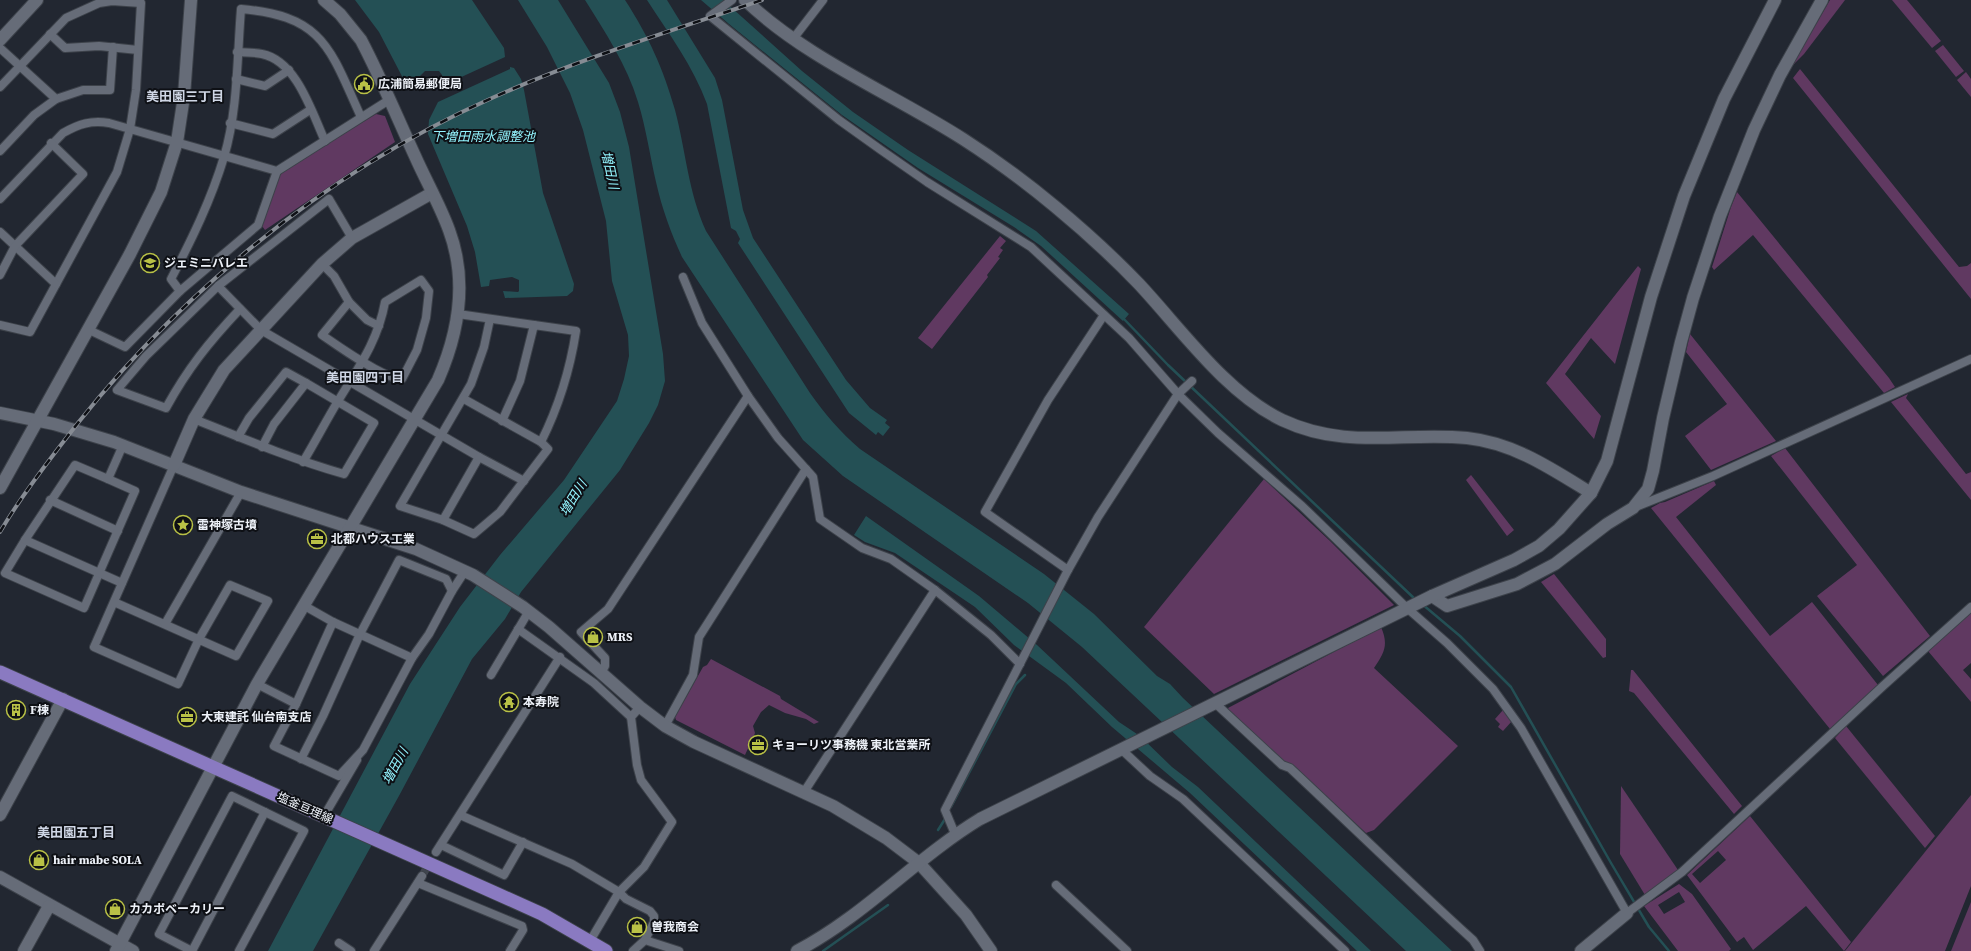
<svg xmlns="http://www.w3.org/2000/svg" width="1971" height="951" viewBox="0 0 1971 951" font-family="'Source Serif 4','Noto Sans JP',serif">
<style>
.green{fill:#603961;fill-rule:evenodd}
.water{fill:#245055}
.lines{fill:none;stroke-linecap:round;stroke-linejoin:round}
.stream{stroke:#245055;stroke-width:2.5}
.street-tunnel{stroke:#40454f;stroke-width:8;stroke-dasharray:8 4;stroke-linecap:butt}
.street-casing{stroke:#3d424a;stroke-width:10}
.secondary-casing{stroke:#3d424a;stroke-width:14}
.primary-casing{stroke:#3d424a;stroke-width:15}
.street{stroke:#666c78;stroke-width:8}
.secondary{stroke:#666c78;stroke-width:12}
.primary{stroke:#8a7ac1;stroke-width:13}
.rail-casing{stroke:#878c94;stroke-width:4}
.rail{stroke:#0e1015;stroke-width:2.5;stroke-dasharray:8;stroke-linecap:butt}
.labels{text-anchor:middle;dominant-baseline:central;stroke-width:4;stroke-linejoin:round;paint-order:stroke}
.poi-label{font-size:12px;font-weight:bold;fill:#edf1f8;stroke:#0e1015;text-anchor:start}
.street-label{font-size:12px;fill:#edf1f8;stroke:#0e1015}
.neighbourhood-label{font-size:13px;font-weight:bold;fill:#cfd6e5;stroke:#0e1015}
.water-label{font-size:13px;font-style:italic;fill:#93f4fe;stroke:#0e1015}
</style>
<rect width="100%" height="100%" fill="#222731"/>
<g class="green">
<path d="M1830 0H1845L1804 54 1792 66Z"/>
<path d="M1892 0H1907L1941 41 1932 48Z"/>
<path d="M1943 45 1964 71 1956 77 1935 51Z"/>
<path d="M1800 69 1959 267 1967 266 1971 263V299L1793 78Z"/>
<path d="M1966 72 1971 79V97L1957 80Z"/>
<path d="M376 114 385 116 395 142 265 230 262 226 280 173Z"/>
<path d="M1737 192 1889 378 1895 387 1884 393 1753 235 1714 270 1712 267 1731 207Z"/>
<path d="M1000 236 1006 241 1000 248 1003 250 998 257 1000 258 987 275 988 277 932 349 918 338Z"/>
<path d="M1638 266 1641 269 1615 364 1591 338 1565 374 1601 416 1594 439 1546 383Z"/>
<path d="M1690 334 1776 441 1711 470 1685 436 1727 404 1686 352Z"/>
<path d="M1908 394 1906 398 1966 474 1971 472V500L1891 402Z"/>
<path d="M1785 448 1930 636 1883 676 1817 596 1857 565 1771 456Z"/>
<path d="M1471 475 1514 530 1507 536 1466 480Z"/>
<path d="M1264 479 1330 541 1394 605 1214 694 1144 627Z"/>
<path d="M1714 481 1716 485 1676 517 1770 636 1812 602 1878 685 1830 729 1651 508 1660 503 1665 502Z"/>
<path d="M1554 574 1606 639V657L1603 658 1541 582Z"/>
<path d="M1971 613V663L1963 670 1971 679V702L1928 651Z"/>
<path d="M1381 627C1389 645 1384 653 1374 668L1458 746 1374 830 1366 833 1294 766 1287 764 1229 711 1228 708Z"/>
<path d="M711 659 780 696 781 699 819 722 814 724 806 719 785 713 769 705 761 712 753 726 755 733 745 755 676 720 675 717 703 667 707 665Z"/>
<path d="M1631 670H1633L1742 806 1734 814 1634 693 1629 691Z"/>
<path d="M1503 710 1507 711 1512 721 1503 731 1498 727 1500 724 1495 719Z"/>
<path d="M1846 726 1935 836 1925 848 1835 738Z"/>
<path d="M1621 786 1678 870 1645 895 1620 854Z"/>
<path d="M1971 795V886L1945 951H1845Z"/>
<path d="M1750 816 1851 942 1844 951 1806 906 1753 950 1744 937 1737 942 1687 875ZM1718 851 1726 860 1700 883 1692 874Z"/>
<path d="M1679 884 1692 894 1731 949 1729 951H1678L1644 906ZM1679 892 1685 902 1664 914 1658 905Z"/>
<path d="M1971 902V951H1951Z"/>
</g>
<g class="water">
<path d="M355 0H472L504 48 505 57 433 90H430L428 85 442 78V75L439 71H425L415 81 406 84 379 32Z"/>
<path d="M518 0H558L609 83 620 112 629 147 663 354 665 381 658 405 649 423 620 470 521 592 505 619 472 659 400 794 313 951H268L410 684 460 607 500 555 564 480 617 401 624 379 629 356 628 335 612 281 606 221 583 130 570 93 547 47Z"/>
<path d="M585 0H625C649 37 663 68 675 110 686 152 688 191 706 231L810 393C825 414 840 432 860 449L1044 574 1094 614 1157 676 1170 684 1183 698 1452 951H1406L1082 647 1028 603 843 476 803 440 682 257C671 233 662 209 656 182 650 156 646 128 638 102 627 65 605 32 585 0Z"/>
<path d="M647 0H667L715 78 722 100 743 210 753 238 846 380 870 408 887 420 885 423 890 427 883 436 878 432 876 435 849 413 738 243 740 239 736 231 731 228 707 104C693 66 669 34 647 0Z"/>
<path d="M701 0H723L802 71 853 112 908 150 1036 231 1129 314 1123 321 1041 246 1014 227 918 168 842 115 729 24Z"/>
<path d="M510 67 514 68 521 79 524 90 543 193 574 284 573 291 567 296 505 298 503 291 518 292 519 291V280L512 277 490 280 489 286 481 287 475 252 467 226 428 134 429 120 438 102 510 69Z"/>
<path d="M866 516 979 596 1037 645 1119 722 1140 736 1172 767 1198 787 1371 951H1357L1190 793 1112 727 1066 683 1014 645 975 607 895 553 865 542 854 535Z"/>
</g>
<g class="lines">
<g class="stream">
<path d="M1123 318 1168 365 1416 600"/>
<path d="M1422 604 1460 636 1511 687 1611 863 1649 927 1669 951"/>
<path d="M951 807 1016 684 1025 675"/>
<path d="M938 830 945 819"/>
<path d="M823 951 888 905"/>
</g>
<path class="street-tunnel" d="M422 876 436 852"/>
<g class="street-casing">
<g id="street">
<path d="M732 0 710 16 839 120 881 150 927 182 1031 247 1129 338 1178 394 1218 433 1302 506 1407 608 1447 643 1493 689 1521 728 1627 913 1682 872 1883 686 1971 607"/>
<path d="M50 34 65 48 99 46 138 50"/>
<path d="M793 39 823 0"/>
<path d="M0 48 56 99 83 90H110L113 47"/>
<path d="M237 52C245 53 254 52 262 54 297 61 312 113 325 141"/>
<path d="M236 79 265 86 289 70"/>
<path d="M0 87 66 18 99 3 112 1 141 3 136 90 130 129 117 172 30 332 0 325"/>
<path d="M230 123 273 134 310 110"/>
<path d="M0 151 34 115 56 99"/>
<path d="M0 199 63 133C79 124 91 120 109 123L277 171 389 100"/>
<path d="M0 232 56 284"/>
<path d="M0 275 15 246 83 174 51 143"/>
<path d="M683 277 702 323 748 396 778 438 813 477 820 519 862 548 891 559 935 590 991 635 1020 664"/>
<path d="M218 286 261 330 479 457 443 520"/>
<path d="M180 291 171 279C192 239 211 200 224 157 238 110 237 58 241 9 324 16 330 49 361 117"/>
<path d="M349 302 367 320 379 326"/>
<path d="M240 309C209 342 188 368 166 408L117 390 146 356 218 286 329 199 352 238"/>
<path d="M458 314 534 325"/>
<path d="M490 319 484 347 471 384 400 506 443 520 474 534 500 512 548 449 541 442C559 406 570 370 576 331L534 325 520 381 502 421"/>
<path d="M87 329 125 347 180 291 258 225 277 171"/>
<path d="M464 399 541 442"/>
<path d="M194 419C244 439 292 459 344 474L374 423 306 383 274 424 262 447"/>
<path d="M238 437 249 418 286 372 306 383"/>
<path d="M479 457 524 481"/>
<path d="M303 462C315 442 326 421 338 401 358 368 378 341 385 302L421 280 429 291 426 318 417 350 402 379C384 379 338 346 322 335L349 302 334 276 322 264"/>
<path d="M50 500 118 531"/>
<path d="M1633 508 1713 476 1971 359"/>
<path d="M25 540 5 573 84 608 135 491 108 479"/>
<path d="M1068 570 985 512 1048 400 1104 315"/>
<path d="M122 583 25 540 75 465 108 479 123 445"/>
<path d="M452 591 465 571"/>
<path d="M114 602 236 656 268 601 230 585 199 639 178 684 94 647 174 465"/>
<path d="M165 624 241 492"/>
<path d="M518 629 594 683 631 717"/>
<path d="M601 673 605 666V658L581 632 608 609 748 396"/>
<path d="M491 675 529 611"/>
<path d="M257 684 296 704 274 746 339 776 363 750 412 658 333 622 303 605"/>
<path d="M1215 703 1282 765 1290 768C1351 825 1411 884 1473 940L1480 951"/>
<path d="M296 704 333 622"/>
<path d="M665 726 693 675 699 637 806 469"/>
<path d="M1122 750 1150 776 1183 799 1345 951"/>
<path d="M301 759 323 716 360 634 399 560 446 579 452 591 429 634 412 658"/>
<path d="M804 792 935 590"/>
<path d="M460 815 572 864 619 892 626 899 650 911 654 916V922L645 940"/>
<path d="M324 816 357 760"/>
<path d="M955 834 945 810 1068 570 1098 517 1178 394 1192 381"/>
<path d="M441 845 504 875 523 842"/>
<path d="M436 852 560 657"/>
<path d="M418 883 522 926 523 930 510 951"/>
<path d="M1056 885 1127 951"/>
<path d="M590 941 619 892 644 867 672 822 641 780 637 765 631 717 640 707"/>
<path d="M339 943 351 951"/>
<path d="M192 951 159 934 232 796 304 831 239 951"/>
<path d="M192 951 265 812"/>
<path d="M374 951 422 876"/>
<path d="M633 951 645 940 679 951"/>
</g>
</g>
<g class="secondary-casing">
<g id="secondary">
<path d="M745 0C807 59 891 93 963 139 1024 178 1089 232 1139 284 1181 329 1226 393 1282 420 1346 450 1401 432 1467 438 1514 443 1552 469 1591 493"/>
<path d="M0 40 37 0"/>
<path d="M0 413 54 424 114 442 241 492 416 549 473 575 523 607 549 627 640 707 665 726 694 742 833 806 886 838 919 863 966 915 991 951"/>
<path d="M174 465 194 419 224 370 322 264 352 238 432 193"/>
<path d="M0 488 130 254 161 192 177 142 184 96 191 0"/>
<path d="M1432 596 1447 606 1517 584 1555 564 1607 524 1633 508 1648 489 1653 471 1663 418 1681 342 1693 298 1720 216 1754 130 1780 75 1822 0"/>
<path d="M0 815 63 699"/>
<path d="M0 877 133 951"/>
<path d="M24 951 49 906"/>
<path d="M116 951 257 684 438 380C459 332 468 281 449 230 440 205 426 181 415 156 397 117 381 78 361 40L340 14 324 0"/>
<path d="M797 951C864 916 916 858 980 819L1432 596 1514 560 1539 546 1559 529 1591 493 1607 461 1651 297 1684 196 1724 99 1775 0"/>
<path d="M1581 951 1627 913"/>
</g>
</g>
<g class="primary-casing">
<path id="primary" d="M0 672 493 892 542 914 606 951"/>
</g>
<use href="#street" class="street"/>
<use href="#secondary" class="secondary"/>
<use href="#primary" class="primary"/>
<g class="rail-casing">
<path id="rail" d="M0 532C17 503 37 476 57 450 169 301 321 174 492 98 579 59 671 31 762 0"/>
</g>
<use href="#rail" class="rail"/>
</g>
<defs>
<g id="civic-ring" transform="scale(1)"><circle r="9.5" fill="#0e1015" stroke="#b9c146" stroke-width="1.5"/><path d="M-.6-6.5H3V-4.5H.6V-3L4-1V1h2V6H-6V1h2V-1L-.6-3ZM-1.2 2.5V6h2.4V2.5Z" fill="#b9c146"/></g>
<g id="school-ring" transform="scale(1)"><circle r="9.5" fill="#0e1015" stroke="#b9c146" stroke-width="1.5"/><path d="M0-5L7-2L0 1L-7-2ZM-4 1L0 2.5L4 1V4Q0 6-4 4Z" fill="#b9c146"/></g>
<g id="sight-ring" transform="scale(1)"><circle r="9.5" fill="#0e1015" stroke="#b9c146" stroke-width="1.5"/><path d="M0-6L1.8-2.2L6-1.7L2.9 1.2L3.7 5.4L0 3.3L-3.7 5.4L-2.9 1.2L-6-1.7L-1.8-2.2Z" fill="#b9c146"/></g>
<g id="office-ring" transform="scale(1)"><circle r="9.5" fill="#0e1015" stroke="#b9c146" stroke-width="1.5"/><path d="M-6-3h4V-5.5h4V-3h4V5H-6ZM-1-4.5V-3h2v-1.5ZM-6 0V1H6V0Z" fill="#b9c146"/></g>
<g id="shop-ring" transform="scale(1)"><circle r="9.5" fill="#0e1015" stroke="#b9c146" stroke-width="1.5"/><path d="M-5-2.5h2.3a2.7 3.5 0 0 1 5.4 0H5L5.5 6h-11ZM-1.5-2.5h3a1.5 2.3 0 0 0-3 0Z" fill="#b9c146"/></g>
<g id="temple-ring" transform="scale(1)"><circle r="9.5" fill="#0e1015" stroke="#b9c146" stroke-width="1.5"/><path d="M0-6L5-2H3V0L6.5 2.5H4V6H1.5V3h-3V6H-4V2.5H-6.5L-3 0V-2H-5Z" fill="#b9c146"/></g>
<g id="building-ring" transform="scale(1)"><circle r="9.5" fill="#0e1015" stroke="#b9c146" stroke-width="1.5"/><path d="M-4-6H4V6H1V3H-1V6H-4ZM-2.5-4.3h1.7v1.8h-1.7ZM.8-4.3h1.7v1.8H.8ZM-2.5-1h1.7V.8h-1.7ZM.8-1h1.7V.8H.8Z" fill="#b9c146"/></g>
</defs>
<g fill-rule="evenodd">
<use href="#civic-ring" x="364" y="84"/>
<use href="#school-ring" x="150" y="263"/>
<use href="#sight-ring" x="183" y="525"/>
<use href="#office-ring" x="317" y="539"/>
<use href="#shop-ring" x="593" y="637"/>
<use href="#temple-ring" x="509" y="702"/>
<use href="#building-ring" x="16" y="710"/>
<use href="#office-ring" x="187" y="717"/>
<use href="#office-ring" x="758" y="745"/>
<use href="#shop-ring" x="39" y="860"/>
<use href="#shop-ring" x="115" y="909"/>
<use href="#shop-ring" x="637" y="927"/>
</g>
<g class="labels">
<g class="poi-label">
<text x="378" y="84">広浦簡易郵便局</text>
<text x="164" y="263">ジェミニバレエ</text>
<text x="197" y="525">雷神塚古墳</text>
<text x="331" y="539">北都ハウス工業</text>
<text x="607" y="637">MRS</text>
<text x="523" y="702">本寿院</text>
<text x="30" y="710">F棟</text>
<text x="201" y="717">大東建託 仙台南支店</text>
<text x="772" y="745">キョーリツ事務機 東北営業所</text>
<text x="53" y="860">hair mabe SOLA</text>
<text x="129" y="909">カカポベーカリー</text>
<text x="651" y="927">曽我商会</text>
</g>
<g class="street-label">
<text transform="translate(305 808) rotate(24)">塩釜亘理線</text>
</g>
<g class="neighbourhood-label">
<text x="185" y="96">美田園三丁目</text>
<text x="365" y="377">美田園四丁目</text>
<text x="76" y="832">美田園五丁目</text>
</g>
<g class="water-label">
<text x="483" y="136">下増田雨水調整池</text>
<text transform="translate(610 170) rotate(78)">増田川</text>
<text transform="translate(573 498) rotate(-58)">増田川</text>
<text transform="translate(395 766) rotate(-61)">増田川</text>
</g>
</g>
</svg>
